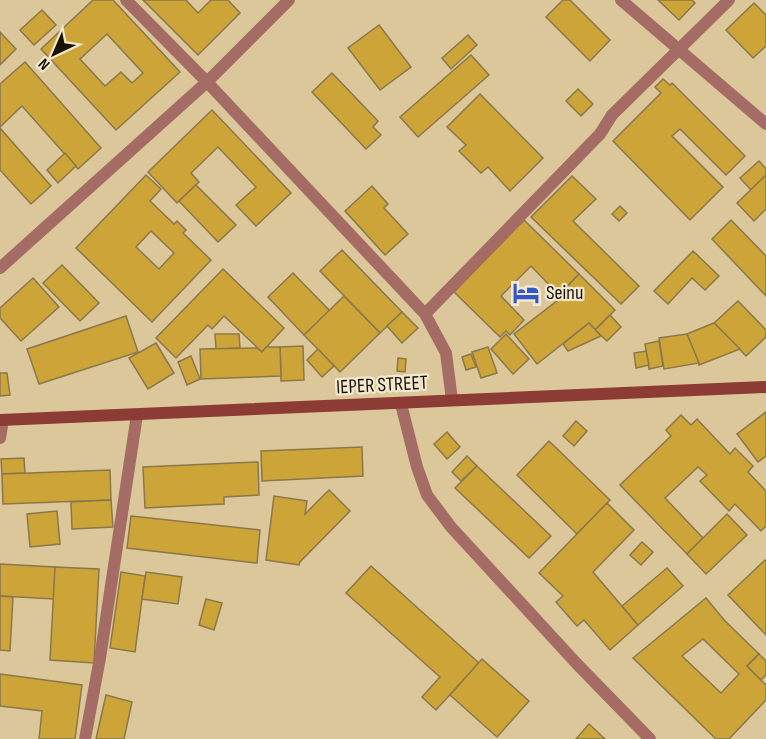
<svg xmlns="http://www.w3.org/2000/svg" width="766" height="739" viewBox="0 0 766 739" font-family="'Sofia Sans Condensed',sans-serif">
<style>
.building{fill:#cda438;stroke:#8a784c;stroke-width:1.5;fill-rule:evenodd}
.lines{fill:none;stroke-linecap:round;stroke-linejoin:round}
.street{stroke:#a46c65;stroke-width:12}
.secondary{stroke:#8c3b35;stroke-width:12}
.labels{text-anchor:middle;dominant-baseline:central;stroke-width:4.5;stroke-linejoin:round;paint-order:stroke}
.poi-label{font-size:20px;fill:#191102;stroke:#f3e9d2;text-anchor:start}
.street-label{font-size:20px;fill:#191102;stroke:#f3e9d2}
</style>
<rect width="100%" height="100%" fill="#dbc799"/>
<g class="building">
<path d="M93 0H113L180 72 116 130 41 49ZM107 34 143 73 132 83 121 72 105 86 80 59Z"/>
<path d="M143 0H186L198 13 211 0H228L240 13 198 55Z"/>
<path d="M563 0H570L610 40 590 61 546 17Z"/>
<path d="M658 0H692L695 3 679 20Z"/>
<path d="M754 3 766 15V46L753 58 726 30Z"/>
<path d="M42 10 56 25 34 45 20 30Z"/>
<path d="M379 25 411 67 380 90 348 48Z"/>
<path d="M0 32 16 49 0 65Z"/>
<path d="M468 35 477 45 451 69 442 58Z"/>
<path d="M471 55 489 75 418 137 400 117Z"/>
<path d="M25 62 101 148 78 169 22 106 0 127V84Z"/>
<path d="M332 73 378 121 373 127 381 135 366 149 312 92Z"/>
<path d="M663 79 670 85 672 83 745 156 726 175 680 129 672 136 723 187 690 220 613 141 661 93 655 87Z"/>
<path d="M578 89 593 104 581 116 566 101Z"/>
<path d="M480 94 543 158 510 191 488 167 481 173 459 151 466 145 447 127Z"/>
<path d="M212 110 291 193 256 226 236 205 256 187 218 147 191 173 199 182 177 203 148 172Z"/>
<path d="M0 128 51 186 31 204 0 170Z"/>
<path d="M65 153 76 166 58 183 47 170Z"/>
<path d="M759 161 766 169V175L751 190 740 178Z"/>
<path d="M146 175 161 189 150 201 174 224 177 221 186 230 183 233 211 260 152 322 76 248ZM151 231 174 253 159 269 136 247Z"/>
<path d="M766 175V209L754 221 737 203Z"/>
<path d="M572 176 596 199 573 221 639 286 621 304 531 217Z"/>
<path d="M196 185 236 225 218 242 179 201Z"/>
<path d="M372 186 388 204 384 208 408 234 385 255 345 211Z"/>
<path d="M620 206 627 213 619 221 612 214Z"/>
<path d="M524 220 579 274 559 295 531 266 501 296 524 320 510 335 506 331 500 337 454 292Z"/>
<path d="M731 220 766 256V296L712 239Z"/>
<path d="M342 250 402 312 380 333 320 271Z"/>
<path d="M693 251 719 276 705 290 692 278 668 304 654 291Z"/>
<path d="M62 265 99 303 80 321 43 283Z"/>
<path d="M223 269 284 328 262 352 224 316 212 329 208 325 176 358 156 338Z"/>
<path d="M293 273 330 311 304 335 268 297Z"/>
<path d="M579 274 615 310 595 330 589 323 537 364 514 334 562 297 559 295Z"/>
<path d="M33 278 59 307 21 341 0 318V308Z"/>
<path d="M344 296 380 333 340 372 304 335Z"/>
<path d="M738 301 766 330V337L746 356 714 323Z"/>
<path d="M402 312 418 328 402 343 387 326Z"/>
<path d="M610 315 621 327 607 341 595 330Z"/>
<path d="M126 316 138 352 39 384 27 349Z"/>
<path d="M589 323 601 336 568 351 563 344Z"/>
<path d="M714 323 740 349 699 365 687 334Z"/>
<path d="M215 334H239L240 348 216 349Z"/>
<path d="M506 334 529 359 513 374 491 349Z"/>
<path d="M687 334 699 363 664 369 659 338Z"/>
<path d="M659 341 663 366 649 369 645 344Z"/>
<path d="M156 343 174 373 148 389 129 358Z"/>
<path d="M303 346 304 380 281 381 280 347Z"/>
<path d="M266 347H280L281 376 201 379 200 349 257 348 262 352Z"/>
<path d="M488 347 497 373 481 378 472 352Z"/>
<path d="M318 349 334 366 322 377 307 360Z"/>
<path d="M646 351 649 365 636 368 634 353Z"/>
<path d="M471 354 476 367 466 370 462 357Z"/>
<path d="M191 356 200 379 187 385 178 362Z"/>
<path d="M398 358 406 359 405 372 397 371Z"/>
<path d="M0 373H7L10 395 0 396Z"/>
<path d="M766 412V456L758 462 737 434Z"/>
<path d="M681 415 691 425 697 419 730 454 735 448 753 466 748 472 766 491V526L761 531 735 504 729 511 700 481 707 475 698 467 665 498 703 538 687 554 620 485 671 436 666 430Z"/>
<path d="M576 421 587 431 574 446 563 436Z"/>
<path d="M447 432 460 447 447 459 434 444Z"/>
<path d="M549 441 610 500 577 534 517 475Z"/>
<path d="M362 447 363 476 262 481 261 451Z"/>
<path d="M467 456 477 466 461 481 452 472Z"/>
<path d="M24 458 25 473 2 474 1 459Z"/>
<path d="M258 462 259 495 224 497V504L145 508 143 467Z"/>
<path d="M477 466 551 536 529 558 455 488Z"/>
<path d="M110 470 111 500 3 504 2 474Z"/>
<path d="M329 490 350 511 300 562 299 565 266 560 274 496 307 501 305 514Z"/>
<path d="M111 500 113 527 72 529 71 502Z"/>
<path d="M607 503 634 530 593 572 638 625 610 650 584 620 577 626 556 602 563 596 539 573Z"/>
<path d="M57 511 60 544 30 547 27 514Z"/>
<path d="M727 514 747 535 706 574 687 554Z"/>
<path d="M131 516 260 530 257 563 127 548Z"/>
<path d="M642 542 653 552 641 565 630 555Z"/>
<path d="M765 560 766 561V635L728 595Z"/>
<path d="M0 564 55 567 54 599 0 596Z"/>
<path d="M371 566 479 663 436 710 422 697 440 677 346 593Z"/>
<path d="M55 567 99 569 94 663 50 660Z"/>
<path d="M667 568 683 586 638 625 622 606Z"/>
<path d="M121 572 145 576 135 652 110 648Z"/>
<path d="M146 572 182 577 178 604 142 599Z"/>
<path d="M0 596 13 597 10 651 0 650Z"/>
<path d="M706 598 725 621 759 654 747 666 766 685V700L729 739H716L633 658ZM703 639 739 674 721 693 682 656Z"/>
<path d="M206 599 222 603 214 630 199 625Z"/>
<path d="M759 654 766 661V675L761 680 747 666Z"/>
<path d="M482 659 529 701 497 737 450 695Z"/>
<path d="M0 674 82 685 75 739H39L42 711 0 706Z"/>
<path d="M106 695 132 702 124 739H96Z"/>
<path d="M589 724 605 739H576Z"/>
</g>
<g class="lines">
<g class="street">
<path d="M126 0 207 82 425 314 446 353 452 400"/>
<path d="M621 0 766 124"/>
<path d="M0 268 207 82 289 0"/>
<path d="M425 314 600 134 612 115 729 0"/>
<path d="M401 404 417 467 427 495 451 527 577 664 650 739"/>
<path d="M0 438 3 420"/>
<path d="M85 739 100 658 137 415"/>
</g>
<path class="secondary" d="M0 420 766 387"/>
</g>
<defs>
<g id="hotel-bare" transform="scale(2.07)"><path d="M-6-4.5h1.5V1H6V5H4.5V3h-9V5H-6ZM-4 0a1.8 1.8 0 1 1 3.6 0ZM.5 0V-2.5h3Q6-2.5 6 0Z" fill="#3556c6" stroke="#f3e9d2" stroke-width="2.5" paint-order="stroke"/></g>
</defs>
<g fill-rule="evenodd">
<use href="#hotel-bare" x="526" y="293"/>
</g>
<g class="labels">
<g class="poi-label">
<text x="546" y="293">Seinu</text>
</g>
<g class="street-label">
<text transform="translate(382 385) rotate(-3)">IEPER STREET</text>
</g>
</g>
<g transform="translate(54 54) rotate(224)" stroke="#f3e9d2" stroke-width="4.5" paint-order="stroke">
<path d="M0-4.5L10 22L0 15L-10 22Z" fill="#191102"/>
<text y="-9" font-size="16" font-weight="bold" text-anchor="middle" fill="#191102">N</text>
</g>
</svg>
